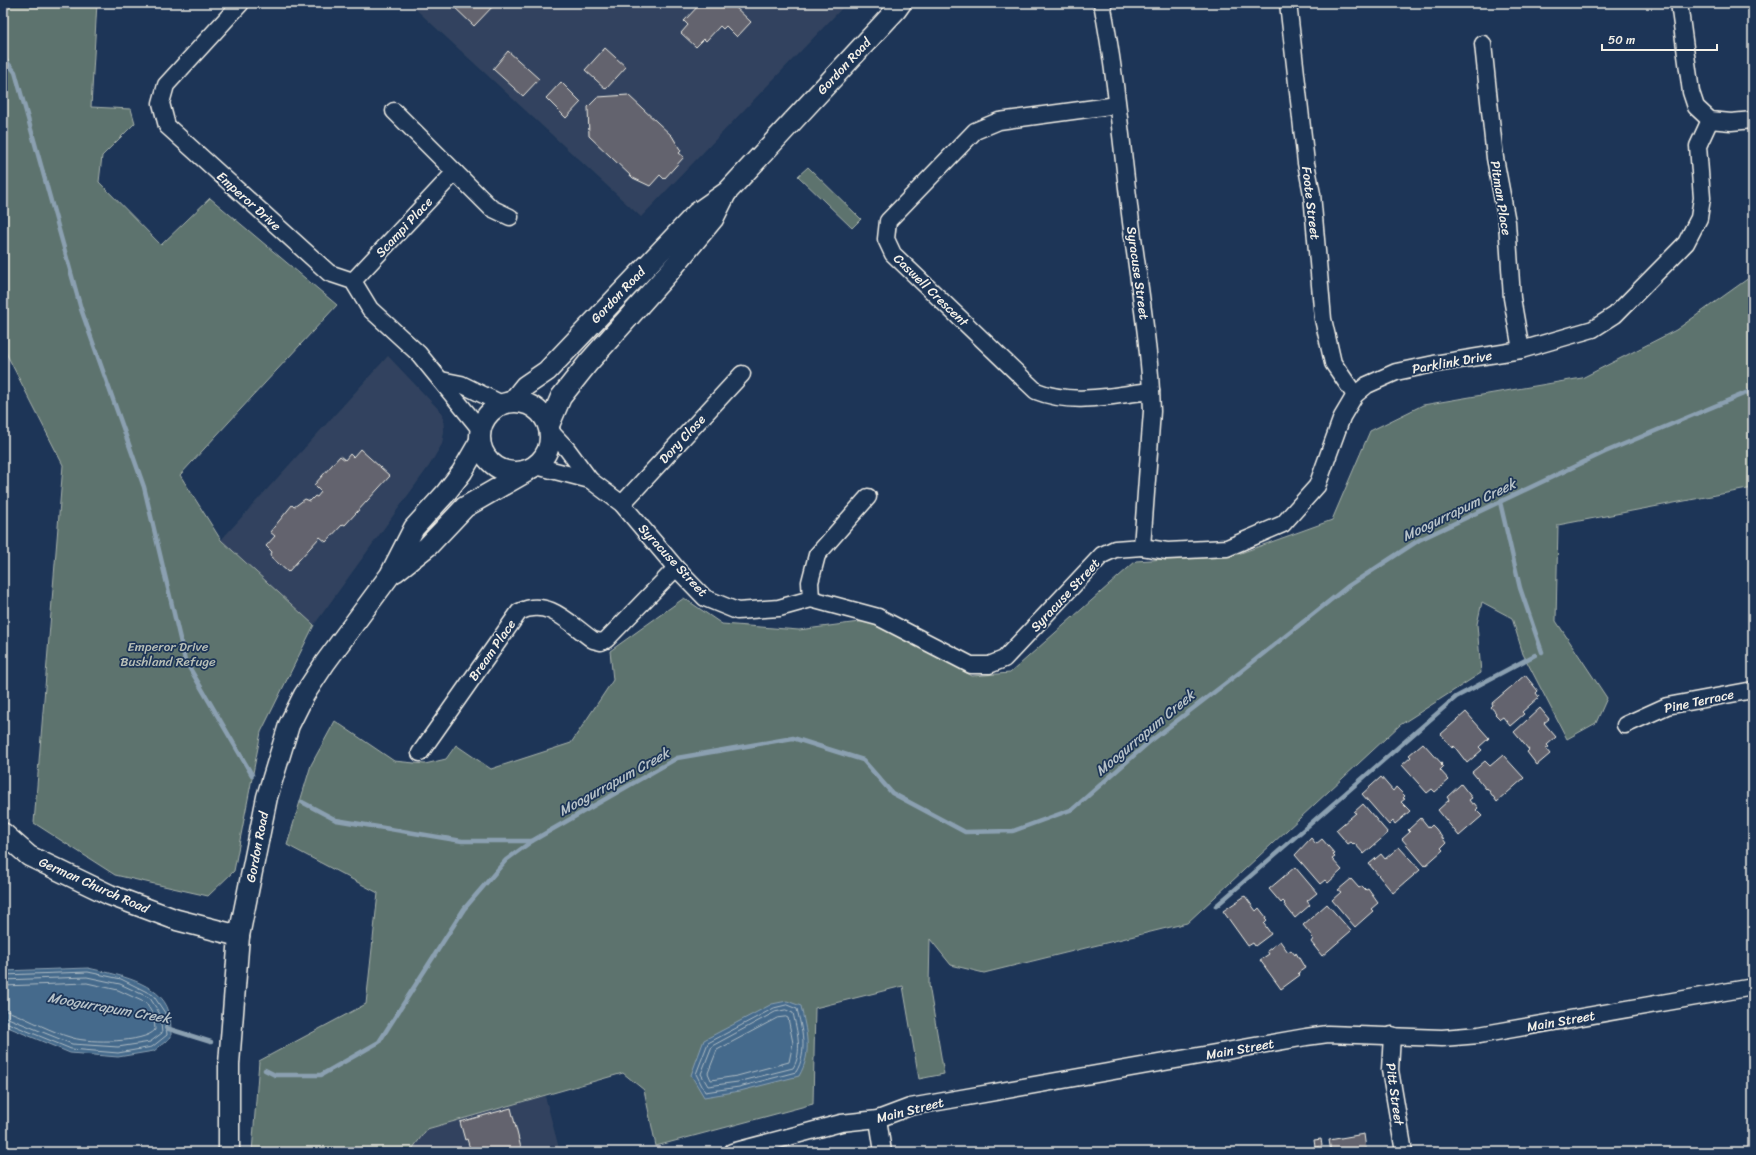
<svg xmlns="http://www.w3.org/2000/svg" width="1756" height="1155" viewBox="0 0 1756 1155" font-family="Sriracha,sans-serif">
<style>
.built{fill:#32435e}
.green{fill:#5d736e;stroke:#a8b2ab}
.water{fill:#456a8c;stroke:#8ba0b1}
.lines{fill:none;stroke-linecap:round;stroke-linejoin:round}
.shore{stroke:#aebbc3;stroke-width:1}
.stream{stroke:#8ba0b1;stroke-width:4.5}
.building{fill:#64646e;stroke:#f4f1e8}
.minor-casing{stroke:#f4f1e8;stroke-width:19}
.tertiary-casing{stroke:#f4f1e8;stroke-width:23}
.minor{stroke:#1d3557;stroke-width:16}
.tertiary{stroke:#1d3557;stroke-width:20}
.labels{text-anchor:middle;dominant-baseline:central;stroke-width:3.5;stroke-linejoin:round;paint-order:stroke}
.street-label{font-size:13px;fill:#f4f1e8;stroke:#1d3557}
.park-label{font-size:13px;fill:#b8bfb7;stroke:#1d3557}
.water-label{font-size:14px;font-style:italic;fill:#b7c2c8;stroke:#1d3557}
</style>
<rect width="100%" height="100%" fill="#1d3557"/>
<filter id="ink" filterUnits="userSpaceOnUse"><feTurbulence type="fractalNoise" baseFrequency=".025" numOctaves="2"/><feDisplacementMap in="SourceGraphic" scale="8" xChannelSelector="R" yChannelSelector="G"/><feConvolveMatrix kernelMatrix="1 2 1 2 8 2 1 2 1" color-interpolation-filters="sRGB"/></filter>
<g filter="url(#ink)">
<g class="built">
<path d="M409 3H847L641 217Z"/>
<path d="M388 356 443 414 444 432 442 444 429 466 314 625 221 540Z"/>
<path d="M545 1096 560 1152H410L427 1129Z"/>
</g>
<g class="green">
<path d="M3 3H97L91 107 131 109 135 123 102 156 99 182 161 245 210 198 337 305 180 475 221 540 314 625 261 732 234 871 208 896 115 875 34 823 63 465 3 347Z"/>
<path d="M808 167 861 219 852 228 798 176Z"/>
<path d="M1753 275V488L1558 525 1556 621 1607 698 1596 723 1567 739 1523 654 1512 618 1482 602 1477 624 1481 673 1400 725 1187 923 984 973 951 965 930 939 929 985 944 1074 919 1079 903 986 815 1008 813 1104 656 1146 644 1090 623 1073 427 1129 410 1152H252L259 1061 366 1004 378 893 287 845 311 765 335 721 394 761 425 764 446 759 456 745 491 769 571 743 613 680 610 651 684 598 722 624 799 630 874 620 972 676 1010 673 1136 561 1238 554 1332 520 1370 431 1423 405 1582 378 1676 330Z"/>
</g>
<g class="water">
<path d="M88 968C114 974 161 982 169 1012 171 1020 171 1030 171 1037L154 1051 118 1057 70 1053 3 1025V971Z"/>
<path d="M787 1001 801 1006C806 1031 813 1052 799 1076L740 1091 704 1097 691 1075 704 1040 772 1004Z"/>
</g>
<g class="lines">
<g class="shore">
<path d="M3 975 88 972 121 979 153 995 165 1013 167 1035 152 1047 118 1053 71 1049 3 1021"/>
<path d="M3 980 87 977 120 984 150 998 160 1014 162 1033 150 1042 118 1047 72 1044 3 1016"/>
<path d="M3 986 87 983 118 990 146 1003 154 1016 155 1030C144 1043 90 1043 73 1038 51 1032 31 1020 10 1012L3 1010"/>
<path d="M787 1005 797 1009C802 1030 808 1052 796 1072L739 1087 705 1092 696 1074 708 1043 774 1008Z"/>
<path d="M786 1010 793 1013C797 1031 803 1052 793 1068L738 1082 708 1086 701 1074 712 1046 775 1012Z"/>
<path d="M786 1017 788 1018 793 1043 789 1062 737 1076 711 1080 708 1073 717 1050 777 1018Z"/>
</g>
<g class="stream">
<path d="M3 57 15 72 81 309 144 487 185 660 252 775"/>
<path d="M1500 502 1520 588 1542 652"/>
<path d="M302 802 336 820 462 841H532"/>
<path d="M1216 906 1456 697 1535 655"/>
<path d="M166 1028 211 1042"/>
<path d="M265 1070 275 1075H321L379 1042 464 909 506 860 532 841 677 758 793 738 863 760 892 793 965 832 1013 831 1073 809 1148 743 1239 673 1347 587 1419 540 1605 452 1753 390"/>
</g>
</g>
<g class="building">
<path d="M450 3H496L474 26Z"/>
<path d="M701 3H731L751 22 737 37 726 26 723 29 720 26 706 41 704 39 696 47 681 33 688 25 684 21Z"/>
<path d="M605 48 626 67 606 89 585 70Z"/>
<path d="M508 51 539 79 523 96 493 69Z"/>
<path d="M561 82 581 102 566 118 546 98Z"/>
<path d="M628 95 672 136 681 151 679 153 684 157 664 179 660 175 650 186 633 178 589 136 588 107 598 97Z"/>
<path d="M360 449 390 476 345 525 343 524 326 542 320 537 288 572 270 556 272 552 266 546 275 536 270 532 292 505 294 507 305 499 310 501 315 496 317 497 321 492 314 485 340 456 345 460 350 454 353 457Z"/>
<path d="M1525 675 1538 691 1536 693 1539 697 1522 712 1524 714 1510 726 1503 717 1500 719 1495 714 1496 713 1491 707 1493 705 1492 703Z"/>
<path d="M1540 708 1549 719 1544 723 1556 737 1547 745 1549 747 1546 749 1550 754 1537 765 1527 752 1529 750 1514 732Z"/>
<path d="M1466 712 1489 738 1479 747 1482 750 1467 763 1454 746 1452 748 1441 734Z"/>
<path d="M1423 743 1442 764 1441 765 1443 767 1440 770 1449 780 1435 792 1432 789 1427 793 1402 765 1411 757 1409 755Z"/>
<path d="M1503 755 1524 778 1497 802 1487 788 1486 789 1472 772 1485 761 1490 766Z"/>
<path d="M1381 777 1393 791 1396 787 1405 796 1403 798 1405 799 1401 802 1410 811 1395 824 1393 821 1389 825 1362 794Z"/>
<path d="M1461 784 1472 798 1469 800 1472 804 1474 803 1478 808 1476 810 1482 816 1459 836 1438 810 1449 800 1447 797Z"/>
<path d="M1363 804 1388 833 1364 854 1354 843 1353 844 1351 842 1348 844 1336 830 1356 813 1354 812Z"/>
<path d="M1421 818 1429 828 1432 825 1436 829 1446 843 1441 848 1443 850 1425 866 1402 839 1410 832 1408 830Z"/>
<path d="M1311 838 1316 844 1322 839 1335 854 1333 855 1335 857 1332 859 1342 870 1328 883 1325 880 1320 884 1295 855Z"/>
<path d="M1399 847 1420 870 1393 893 1369 864 1381 854 1385 859Z"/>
<path d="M1295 867 1317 893 1307 901 1310 905 1295 918 1284 904 1285 903 1283 901 1281 903 1269 889Z"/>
<path d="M1351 879 1359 888 1362 886 1366 890 1368 889 1378 903 1371 909 1373 911 1355 927 1332 900 1341 892 1338 890Z"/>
<path d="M1245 896 1256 911 1259 908 1266 917 1265 919 1267 921 1264 924 1271 934 1255 946 1253 943 1248 946 1223 911Z"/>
<path d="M1327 904 1351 931 1322 956 1311 942 1313 939 1311 937 1312 936 1303 925Z"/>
<path d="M1280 941 1288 952 1291 950 1295 955 1296 953 1305 968 1298 973 1300 975 1281 989 1260 960 1269 954 1267 951Z"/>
<path d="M511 1108 522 1152H471L467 1139 465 1140 460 1122Z"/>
<path d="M1364 1134 1366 1149 1362 1150 1363 1152H1331L1329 1140Z"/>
<path d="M1321 1139 1322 1146 1315 1147 1314 1140Z"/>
</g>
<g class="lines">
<g class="minor-casing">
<g id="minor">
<path d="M241 3 166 85 161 103 167 126 329 273 353 281 370 309 419 354 480 429"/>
<path d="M1288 3 1306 163 1312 194 1323 319 1333 363 1355 395"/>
<path d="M1679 3 1691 92 1696 107 1710 120 1731 122 1753 120"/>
<path d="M1483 44 1495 158 1507 222 1512 298 1521 350"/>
<path d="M1117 105 999 121 975 131 888 221 886 239 893 254 1036 391C1073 406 1113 395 1151 391"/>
<path d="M394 111 491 208 510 217"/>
<path d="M353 281 455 172"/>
<path d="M441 380 461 384 502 404"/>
<path d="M551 432 567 449 590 480"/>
<path d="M536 466 590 480 622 504 676 568 705 598 737 611 779 608 811 599 878 617 971 665H989L1004 659 1102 555 1115 549 1142 547 1152 411C1150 347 1139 285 1131 222 1122 149 1116 75 1102 3"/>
<path d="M622 504 742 374"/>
<path d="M1142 547 1167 551 1227 548 1283 524 1317 486 1342 417 1355 395 1367 385 1396 372 1434 364 1521 350 1593 329 1615 315 1686 243 1699 218 1702 198 1698 146 1710 120"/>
<path d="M811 599 810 582 817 555 868 497"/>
<path d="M1625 725 1667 706 1753 690"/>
<path d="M420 753 519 612C548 597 570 624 593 640L601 642 606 640 676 568"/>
<path d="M1392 1035 1390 1070 1404 1152"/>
<path d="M878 1119 883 1152"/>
<path d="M732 1152 841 1123 878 1119 910 1107 1306 1037 1328 1034 1442 1038 1479 1035 1753 987"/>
</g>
</g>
<g class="tertiary-casing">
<g id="tertiary">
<path d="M513 401 525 386 547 371 697 213 727 192 896 10 901 3"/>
<circle cx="515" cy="437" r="35"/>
<path d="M549 425 561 397 588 363 670 271 713 219 725 195"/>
<path d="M395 572 428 546 465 507 526 472"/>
<path d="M3 833 29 856 110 895 177 920 239 936"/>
<path d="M229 1152V1064L239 936 267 797 289 725 304 695 325 663 390 575 414 528 445 494 462 472 480 441"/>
</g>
</g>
<use href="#minor" class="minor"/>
<use href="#tertiary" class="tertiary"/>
</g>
</g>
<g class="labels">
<g class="street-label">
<text transform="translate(844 66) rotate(-47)">Gordon Road</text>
<text transform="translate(1501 198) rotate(81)">Pitman Place</text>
<text transform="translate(249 201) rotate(42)">Emperor Drive</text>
<text transform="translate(1311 203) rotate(83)">Foote Street</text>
<text transform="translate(404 227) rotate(-47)">Scampi Place</text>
<text transform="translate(1138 273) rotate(82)">Syracuse Street</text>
<text transform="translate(931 290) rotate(44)">Caswell Crescent</text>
<text transform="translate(618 295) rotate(-46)">Gordon Road</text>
<text transform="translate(1452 362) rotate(-10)">Parklink Drive</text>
<text transform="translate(682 439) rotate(-47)">Dory Close</text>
<text transform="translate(673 560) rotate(47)">Syracuse Street</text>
<text transform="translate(1065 595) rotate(-47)">Syracuse Street</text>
<text transform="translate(492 650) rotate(-55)">Bream Place</text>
<text transform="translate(1699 701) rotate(-12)">Pine Terrace</text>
<text transform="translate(257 847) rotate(-79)">Gordon Road</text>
<text transform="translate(94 885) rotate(24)">German Church Road</text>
<text transform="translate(1561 1021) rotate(-10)">Main Street</text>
<text transform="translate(1240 1049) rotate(-10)">Main Street</text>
<text transform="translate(1395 1094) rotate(82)">Pitt Street</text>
<text transform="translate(910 1110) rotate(-14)">Main Street</text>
</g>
<g class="park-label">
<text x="168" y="646">Emperor Drive<tspan x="168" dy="15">Bushland Refuge</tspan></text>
</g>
<g class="water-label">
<text transform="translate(1459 510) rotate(-26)">Moogurrapum Creek</text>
<text transform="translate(1145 733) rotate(-40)">Moogurrapum Creek</text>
<text transform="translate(614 782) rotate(-29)">Moogurrapum Creek</text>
<text transform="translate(109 1008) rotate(10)">Moogurrapum Creek</text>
</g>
</g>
<rect width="1756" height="1155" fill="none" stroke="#1d3557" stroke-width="16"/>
<rect x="8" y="8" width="1740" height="1139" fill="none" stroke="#f4f1e8" stroke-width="1.5" filter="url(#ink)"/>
<path d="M1602 44v6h115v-6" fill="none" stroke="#f4f1e8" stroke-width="2"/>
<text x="1608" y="44" font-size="12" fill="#f4f1e8" stroke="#1d3557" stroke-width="3" paint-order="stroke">50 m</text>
</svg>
